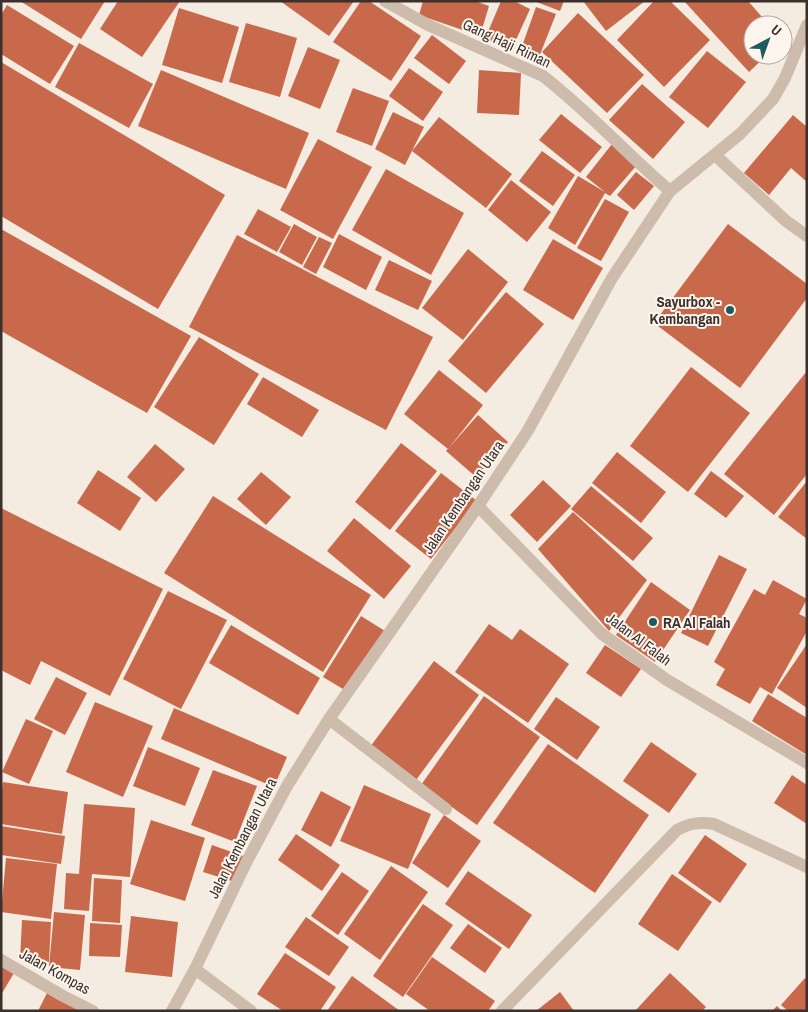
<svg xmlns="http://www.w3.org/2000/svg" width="808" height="1012" viewBox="0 0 808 1012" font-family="'Archivo Narrow',sans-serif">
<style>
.building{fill:#c8694b}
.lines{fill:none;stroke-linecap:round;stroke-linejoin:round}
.service{stroke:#cdbbac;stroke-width:12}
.minor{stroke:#cdbbac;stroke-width:12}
.tertiary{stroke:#cdbbac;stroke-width:12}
.poi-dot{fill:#1f5a5e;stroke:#fbf5ee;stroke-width:2}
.labels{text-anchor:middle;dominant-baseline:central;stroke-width:4;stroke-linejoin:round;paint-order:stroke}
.street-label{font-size:15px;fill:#3b302b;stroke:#fbf5ee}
.poi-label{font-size:15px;font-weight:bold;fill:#3b302b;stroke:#fbf5ee;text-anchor:end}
</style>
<rect width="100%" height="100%" fill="#f4ebe1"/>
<g class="building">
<path d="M20 1H105L81 39Z"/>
<path d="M118 1H180L142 57 100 29Z"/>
<path d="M280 1H354L329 36Z"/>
<path d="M361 1H369L421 36 391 81 333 42Z"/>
<path d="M423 1H475L489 6 480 36 419 15Z"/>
<path d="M501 1H514L530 9 511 51 485 39Z"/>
<path d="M534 1H564L560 11Z"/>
<path d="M583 1H645L606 31Z"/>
<path d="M654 1H670L710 40 664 87 617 40Z"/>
<path d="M684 1H748L769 25H753V55H767L749 72Z"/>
<path d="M7 5 74 46 50 84 1 54V15Z"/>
<path d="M536 7 556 14 539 57 521 49Z"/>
<path d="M179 8 239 27 222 83 162 65Z"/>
<path d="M578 13 644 75 607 113 542 52Z"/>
<path d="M246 23 297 38 280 97 229 82Z"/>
<path d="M432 35 466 61 449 84 414 58Z"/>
<path d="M79 43 153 84 129 128 55 87Z"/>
<path d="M308 47 340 60 320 109 288 96Z"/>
<path d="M707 51 746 82 708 128 669 97Z"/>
<path d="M1 62 225 195 158 309 1 216Z"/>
<path d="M409 68 443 92 423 121 389 96Z"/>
<path d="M161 70 309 133 286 189 138 126Z"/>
<path d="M479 70 521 73 519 115 477 113Z"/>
<path d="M642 84 685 122 653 159 609 120Z"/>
<path d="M353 88 389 101 372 146 336 132Z"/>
<path d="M393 112 424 127 405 165 375 149Z"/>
<path d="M561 114 602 147 580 173 539 140Z"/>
<path d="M793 115 807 127V182L791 168 769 195 744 173Z"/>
<path d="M439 117 512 174 486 208 412 151Z"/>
<path d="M318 139 372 167 333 239 280 210Z"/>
<path d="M612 144 637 165 610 196 605 193 575 245 548 228 578 176 605 192 586 177Z"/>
<path d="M542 151 575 175 553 206 519 181Z"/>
<path d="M386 169 464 213 431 275 352 230Z"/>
<path d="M636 172 654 186 634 210 617 195Z"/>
<path d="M511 180 551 212 527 242 488 210Z"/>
<path d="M605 199 629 212 601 261 577 248Z"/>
<path d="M258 209 291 227 277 252 244 234Z"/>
<path d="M294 224 317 237 302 265 279 252Z"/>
<path d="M728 224 807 284V298L740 388 654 323Z"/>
<path d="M1 229 191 336 147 413 1 331Z"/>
<path d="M339 234 382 257 366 290 323 267Z"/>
<path d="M237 235 433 337 386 430 189 327Z"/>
<path d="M319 237 332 243 316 274 303 267Z"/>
<path d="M553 239 603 268 573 320 523 290Z"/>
<path d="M468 249 508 282 463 340 422 308Z"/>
<path d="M389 260 432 281 418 310 375 290Z"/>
<path d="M506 292 544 324 486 393 448 361Z"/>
<path d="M199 337 259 374 214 445 154 407Z"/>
<path d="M691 367 750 413 688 492 630 446Z"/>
<path d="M439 370 483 405 448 449 404 414Z"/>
<path d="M807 371V474L774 515 724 474Z"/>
<path d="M263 377 319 410 302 437 247 404Z"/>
<path d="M478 415 508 442 476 477 446 451Z"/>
<path d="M401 443 437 471 390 530 355 502Z"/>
<path d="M155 444 185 469 156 502 127 477Z"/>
<path d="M617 452 666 492 641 523 592 483Z"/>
<path d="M98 470 141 498 120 531 77 503Z"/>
<path d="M711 471 744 496 726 518 694 494Z"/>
<path d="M261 472 291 497 266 525 237 499Z"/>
<path d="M441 473 477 501 431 559 395 531Z"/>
<path d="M543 480 571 506 537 542 510 515Z"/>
<path d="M807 481V539L778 517Z"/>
<path d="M591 486 653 538 633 561 571 509Z"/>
<path d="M213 496 371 595 323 672 164 573Z"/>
<path d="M1 508 163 589 110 696 41 661 30 685 1 670Z"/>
<path d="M573 512 647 580 609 631 538 549Z"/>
<path d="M354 518 411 566 384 599 327 551Z"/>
<path d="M719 555 747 569 708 646 681 633Z"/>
<path d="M773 580 807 599 799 614 807 618V631L772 694 760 687 750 704 716 685 725 669 714 662 754 589 765 595Z"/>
<path d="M651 582 690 610 655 662 616 635Z"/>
<path d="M168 591 227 620 181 709 123 679Z"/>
<path d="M361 616 385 631 348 692 323 677Z"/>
<path d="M489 624 512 640 520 629 569 664 528 723 455 672Z"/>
<path d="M231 625 320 678 298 715 209 663Z"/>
<path d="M807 644V708L777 688Z"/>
<path d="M605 645 641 669 621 697 586 673Z"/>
<path d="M434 661 479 695 416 780 370 747Z"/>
<path d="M56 677 87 693 65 735 34 719Z"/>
<path d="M768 694 807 718V755L752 721Z"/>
<path d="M484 696 540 737 477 825 421 785Z"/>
<path d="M556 697 600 727 577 760 534 729Z"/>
<path d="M95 702 153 726 123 797 66 772Z"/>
<path d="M174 708 287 757 274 787 161 739Z"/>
<path d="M26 719 53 731 29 784 2 772Z"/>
<path d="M651 742 697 774 669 813 623 781Z"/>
<path d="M548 744 649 815 595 893 493 823Z"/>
<path d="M148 747 200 768 185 806 133 786Z"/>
<path d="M213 770 257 786 235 842 191 825Z"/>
<path d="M792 775 807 785V824L774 803Z"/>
<path d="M3 782 68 792 62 834 1 824V796Z"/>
<path d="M364 785 431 814 408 869 340 841Z"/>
<path d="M321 791 351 807 331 847 301 830Z"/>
<path d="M84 804 135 808 130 877 92 874 89 911 64 909 66 873 79 874Z"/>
<path d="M444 815 481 841 448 888 412 863Z"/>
<path d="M151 820 205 838 185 901 130 884Z"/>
<path d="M1 826 65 836 61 864 1 855Z"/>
<path d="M296 834 340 865 322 891 278 860Z"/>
<path d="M705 835 747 864 720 903 678 873Z"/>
<path d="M212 845 243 856 235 882 203 872Z"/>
<path d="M6 858 57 864 51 919 1 912Z"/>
<path d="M391 866 428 892 380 960 344 934Z"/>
<path d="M468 871 532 915 509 949 445 904Z"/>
<path d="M342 872 369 891 338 935 311 916Z"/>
<path d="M672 874 712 902 678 951 638 924Z"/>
<path d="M94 878 122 880 120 923 92 921Z"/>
<path d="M423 904 453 925 403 997 373 976Z"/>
<path d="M54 912 85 915 80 970 49 967Z"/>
<path d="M131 916 178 922 172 977 125 972Z"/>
<path d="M306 917 349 947 329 976 285 947Z"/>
<path d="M22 920 51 922 49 962 20 960Z"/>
<path d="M90 923 122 925 120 957 89 956Z"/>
<path d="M468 924 502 948 485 973 450 948Z"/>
<path d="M285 953 336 987 320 1011H283L257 994Z"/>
<path d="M432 957 495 1001 488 1011H430L406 994Z"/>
<path d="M1 966 14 973 1 995Z"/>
<path d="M670 973 706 1007 702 1011H635Z"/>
<path d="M352 976 400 1011H327Z"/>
<path d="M805 978 807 980V1011H788L781 1005Z"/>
<path d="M560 992 574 1011H536Z"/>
<path d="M47 993 80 1011H38Z"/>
<path d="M777 1006 782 1011H772Z"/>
</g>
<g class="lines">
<path class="service" d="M329 719 446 809"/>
<g class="minor">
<path d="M385 1 428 25 543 76C588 111 627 154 670 191"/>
<path d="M715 155 786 221 807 236"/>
<path d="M478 506 602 634 667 680 807 763"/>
<path d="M1 960 63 996 93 1011"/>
<path d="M195 969 251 1011"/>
<path d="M502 1011 677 830C690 823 699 822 714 824L807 867"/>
</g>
<path class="tertiary" d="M172 1011 195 969 247 861 287 786 329 719 478 506 527 432 612 278 670 191 740 134 773 99 785 78 807 25"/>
</g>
<g class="poi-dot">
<circle cx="730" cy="310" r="5"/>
<circle cx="653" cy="622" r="5"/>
</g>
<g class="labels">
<g class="street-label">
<text transform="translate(507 43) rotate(25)">Gang Haji Riman</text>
<text transform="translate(463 497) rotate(-56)">Jalan Kembangan Utara</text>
<text transform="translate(639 639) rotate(37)">Jalan Al Falah</text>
<text transform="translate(242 838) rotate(-63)">Jalan Kembangan Utara</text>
<text transform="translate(55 971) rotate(29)">Jalan Kompas</text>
</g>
<g class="poi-label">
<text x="720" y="301">Sayurbox -<tspan x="720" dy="17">Kembangan</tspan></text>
<text x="663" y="622" text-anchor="start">RA Al Falah</text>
</g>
</g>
<rect width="808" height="1012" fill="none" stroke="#3b302b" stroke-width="5"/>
<g transform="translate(768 40) rotate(41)"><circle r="24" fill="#fbf5ee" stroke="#aea6a0"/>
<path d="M0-4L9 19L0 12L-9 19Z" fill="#1f5a5e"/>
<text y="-8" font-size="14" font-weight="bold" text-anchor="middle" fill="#3b302b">U</text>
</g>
</svg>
